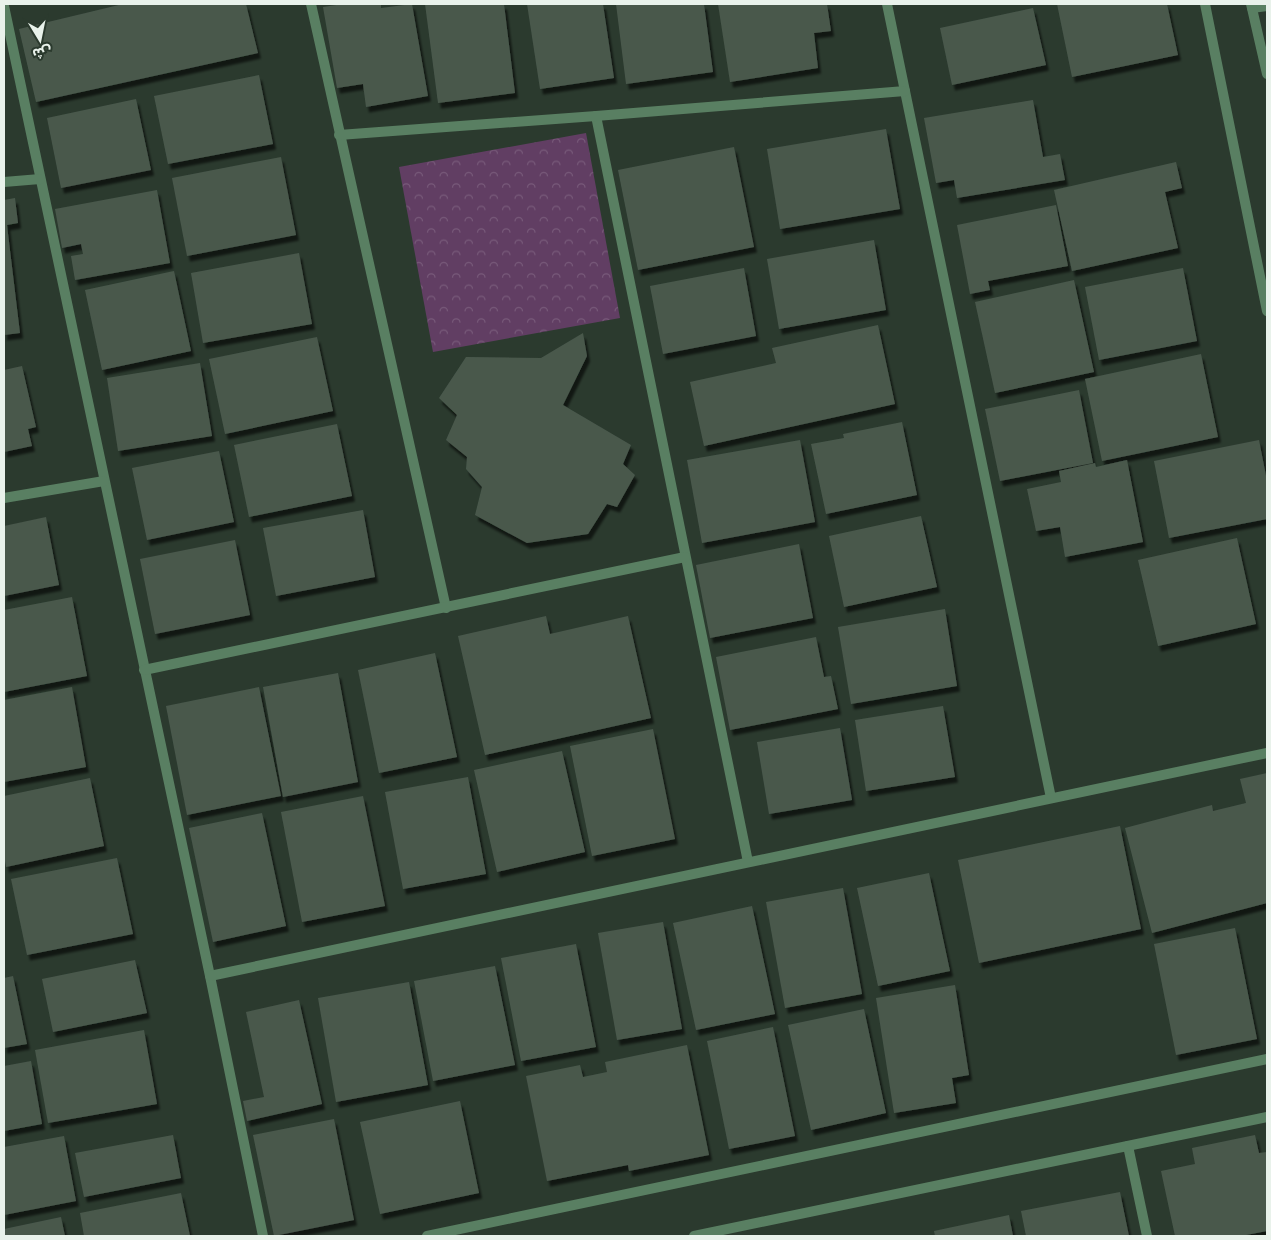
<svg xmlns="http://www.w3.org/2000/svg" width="1271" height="1240" viewBox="0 0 1271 1240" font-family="Figtree,'Noto Sans Arabic',sans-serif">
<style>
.forest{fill:url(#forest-crowns)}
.building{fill:#49584c;filter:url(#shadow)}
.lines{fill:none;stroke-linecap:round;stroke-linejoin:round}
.minor{stroke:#597f62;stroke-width:10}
.tertiary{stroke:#597f62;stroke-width:10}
</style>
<defs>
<pattern id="forest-crowns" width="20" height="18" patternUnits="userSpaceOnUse" patternTransform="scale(1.25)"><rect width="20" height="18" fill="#613e63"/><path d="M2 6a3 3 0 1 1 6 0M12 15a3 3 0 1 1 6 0" fill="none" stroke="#785a7a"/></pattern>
<filter id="shadow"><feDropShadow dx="3" dy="5.5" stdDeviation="1" flood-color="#0009"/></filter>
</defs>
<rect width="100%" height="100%" fill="#2b3a2e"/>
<path class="forest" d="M586 133 620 318 433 352 399 167Z"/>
<g class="building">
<path d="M123 4H246L258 53 36 102 19 29Z"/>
<path d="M343 4H381V8L412 4 428 96 366 107 363 84 337 88 323 7Z"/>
<path d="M425 4H504L515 93 438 103Z"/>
<path d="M527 4H603L614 78 540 89Z"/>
<path d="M616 4H704L713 72 626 84Z"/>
<path d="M718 4H827L831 31 814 33 818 68 730 82Z"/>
<path d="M1057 4H1167L1178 55 1072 77Z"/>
<path d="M1033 8 1046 65 952 85 940 28Z"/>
<path d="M259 75 273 144 168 164 154 96Z"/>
<path d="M136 99 151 170 61 188 47 118Z"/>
<path d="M1033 100 1043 157 1060 154 1065 180 957 198 954 180 936 183 924 118Z"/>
<path d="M886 129 900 209 780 229 767 149Z"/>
<path d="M734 147 754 247 638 270 618 170Z"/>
<path d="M281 157 296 235 187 256 172 178Z"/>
<path d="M1176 162 1182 188 1165 192 1178 248 1072 271 1054 190Z"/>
<path d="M157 190 170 263 75 280 71 256 83 254 81 244 62 248 55 209Z"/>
<path d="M15 198 18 223 7 225 20 333 4 335V200Z"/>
<path d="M1056 205 1068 266 988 281 990 290 970 294 957 225Z"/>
<path d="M874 240 886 310 779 329 767 259Z"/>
<path d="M299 253 312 324 203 343 191 273Z"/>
<path d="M744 268 756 336 663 354 650 286Z"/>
<path d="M1183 268 1197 341 1099 360 1085 287Z"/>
<path d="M174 271 191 351 102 370 85 290Z"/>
<path d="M1074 280 1094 372 995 393 975 302Z"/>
<path d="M878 325 895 404 704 446 690 382 776 363 772 348Z"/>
<path d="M583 333 587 356 563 405 631 445 623 464 635 475 617 507 607 504 588 534 527 543 475 515 482 487 466 469 467 457 446 440 457 415 439 398 466 357 541 358Z"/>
<path d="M317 337 333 411 225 434 209 359Z"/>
<path d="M1201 354 1218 437 1102 461 1085 379Z"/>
<path d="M200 363 212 436 118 451 107 378Z"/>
<path d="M22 366 36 427 28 429 32 446 4 452V370Z"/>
<path d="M1079 390 1093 463 1000 481 985 409Z"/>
<path d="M902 422 917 495 826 514 811 444 844 438 843 434Z"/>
<path d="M337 424 352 496 249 517 234 445Z"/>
<path d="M800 440 815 522 702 543 687 460Z"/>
<path d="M1259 440 1267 481V519L1169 538 1154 461Z"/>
<path d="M219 451 234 522 147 540 132 468Z"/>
<path d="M1127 460 1143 542 1065 557 1060 527 1036 531 1027 489 1061 482 1059 471 1095 463 1096 467Z"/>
<path d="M363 510 375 577 276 596 263 528Z"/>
<path d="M921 516 937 587 844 607 829 536Z"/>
<path d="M46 517 59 585 4 596V526Z"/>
<path d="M1237 538 1256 624 1158 646 1138 560Z"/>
<path d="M235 540 250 615 155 634 140 559Z"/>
<path d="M799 544 813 618 710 638 696 565Z"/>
<path d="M72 597 87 676 4 692V610Z"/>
<path d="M945 609 957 686 851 704 838 627Z"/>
<path d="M546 616 550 634 628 616 651 718 485 755 458 636Z"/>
<path d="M816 637 824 677 831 676 838 709 730 730 716 657Z"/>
<path d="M435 653 457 757 379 773 358 670Z"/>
<path d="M338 673 358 782 283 797 263 687Z"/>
<path d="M72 687 86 767 4 782V700Z"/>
<path d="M259 687 281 796 187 815 166 706Z"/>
<path d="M943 706 955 777 866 791 855 720Z"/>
<path d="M840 728 852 800 769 814 757 742Z"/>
<path d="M653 729 675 839 592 856 570 746Z"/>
<path d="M562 751 585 852 497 872 474 770Z"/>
<path d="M1267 773V903L1152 933 1125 828 1212 805 1213 811 1246 803 1240 779Z"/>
<path d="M468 777 486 874 403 889 385 792Z"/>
<path d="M90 778 104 846 6 867 4 855V796Z"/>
<path d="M363 796 385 906 302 922 281 812Z"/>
<path d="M262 813 286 926 213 942 189 828Z"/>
<path d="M1120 826 1141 929 979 963 958 860Z"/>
<path d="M117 858 133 934 27 955 11 879Z"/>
<path d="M929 873 950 971 878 986 857 888Z"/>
<path d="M843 888 862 994 785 1008 766 902Z"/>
<path d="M752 906 775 1014 696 1030 673 923Z"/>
<path d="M663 922 682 1029 617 1040 598 933Z"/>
<path d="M1235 928 1257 1039 1176 1055 1154 944Z"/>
<path d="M576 944 596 1047 521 1061 501 958Z"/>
<path d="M135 960 147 1013 53 1032 42 979Z"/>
<path d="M495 966 515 1065 433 1081 414 981Z"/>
<path d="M13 976 27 1044 4 1048V978Z"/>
<path d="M409 982 428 1085 336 1102 318 998Z"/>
<path d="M955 985 969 1075 952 1078 956 1103 894 1113 876 998Z"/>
<path d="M299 1000 322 1104 247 1121 243 1101 264 1097 246 1012Z"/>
<path d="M864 1009 886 1113 811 1130 788 1025Z"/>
<path d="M773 1027 795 1136 729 1149 707 1041Z"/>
<path d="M144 1030 157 1104 48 1123 35 1050Z"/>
<path d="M687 1045 709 1155 629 1171 628 1165 547 1181 526 1076 580 1065 583 1077 607 1072 605 1062Z"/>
<path d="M31 1061 42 1124 4 1131V1066Z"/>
<path d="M460 1101 479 1193 380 1214 360 1122Z"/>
<path d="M334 1119 354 1220 274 1236 253 1135Z"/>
<path d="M173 1135 181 1178 84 1197 75 1153Z"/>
<path d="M1255 1135 1259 1153 1267 1152V1231L1241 1236H1175L1161 1171 1195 1164 1192 1148Z"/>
<path d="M64 1136 76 1201 4 1215V1147Z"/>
<path d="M1120 1192 1129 1236H1026L1021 1211Z"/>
<path d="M181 1193 190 1236H84L80 1213Z"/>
<path d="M1009 1215 1013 1236H935L934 1231Z"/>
<path d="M61 1217 65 1236H4V1229Z"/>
</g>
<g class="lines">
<g class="minor">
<path d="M311 4 446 608"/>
<path d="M887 4 1051 798"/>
<path d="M4 6 210 976 263 1236"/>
<path d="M1252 8 1267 6"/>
<path d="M596 116 748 862"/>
<path d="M339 135 596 116 905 91"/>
<path d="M4 182 40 179"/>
<path d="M4 498 104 481"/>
<path d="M144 670 685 557"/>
<path d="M210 976 1267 753"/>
<path d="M1128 1146 1147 1236"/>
</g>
<g class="tertiary">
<path d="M1205 4 1267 311"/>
<path d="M1251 4 1267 74"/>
<path d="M427 1236 1267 1059"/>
<path d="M694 1236 1267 1117"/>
</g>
</g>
<rect width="1271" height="1240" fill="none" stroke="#e9f2eb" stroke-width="10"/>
<g transform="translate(40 40) rotate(170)" stroke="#2b3a2e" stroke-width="4" paint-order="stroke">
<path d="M0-4L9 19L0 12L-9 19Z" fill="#e9f2eb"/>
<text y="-8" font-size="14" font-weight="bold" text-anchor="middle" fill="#e9f2eb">ش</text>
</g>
</svg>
